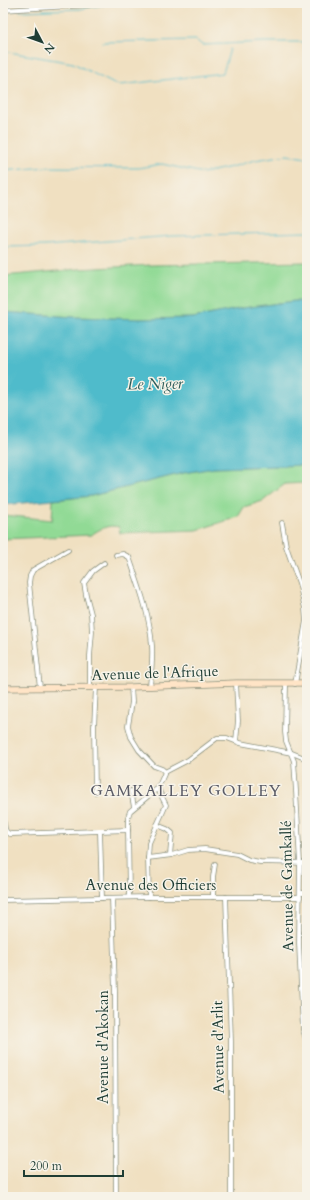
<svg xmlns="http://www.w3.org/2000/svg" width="310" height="1200" viewBox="0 0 310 1200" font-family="Cardo,serif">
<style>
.green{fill:#91da95;stroke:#588c64}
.water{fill:#50bbcb;stroke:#387c80}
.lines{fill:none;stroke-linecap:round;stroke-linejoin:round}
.stream{stroke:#50bbcb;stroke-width:1}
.street-casing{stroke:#888e7a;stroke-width:5.5}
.secondary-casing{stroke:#888e7a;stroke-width:7}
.street{stroke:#fff;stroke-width:4}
.secondary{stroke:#ffe4c6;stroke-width:5.5}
.labels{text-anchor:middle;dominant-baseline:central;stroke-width:3;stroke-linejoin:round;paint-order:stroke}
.street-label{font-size:15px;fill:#1f3d34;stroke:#f7f3e8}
.water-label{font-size:16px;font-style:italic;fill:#2b5c5a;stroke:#f7f3e8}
.neighbourhood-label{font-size:16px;letter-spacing:1px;fill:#5a5b66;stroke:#f7f3e8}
</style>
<rect width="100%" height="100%" fill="#f7f3e8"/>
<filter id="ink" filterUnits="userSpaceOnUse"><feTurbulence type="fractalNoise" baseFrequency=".025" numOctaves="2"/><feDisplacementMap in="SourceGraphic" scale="8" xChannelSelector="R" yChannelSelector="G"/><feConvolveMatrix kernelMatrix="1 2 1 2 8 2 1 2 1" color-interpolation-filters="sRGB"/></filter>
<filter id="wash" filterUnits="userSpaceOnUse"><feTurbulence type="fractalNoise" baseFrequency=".012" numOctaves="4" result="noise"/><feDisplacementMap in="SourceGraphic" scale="16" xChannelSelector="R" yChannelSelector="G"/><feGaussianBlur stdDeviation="0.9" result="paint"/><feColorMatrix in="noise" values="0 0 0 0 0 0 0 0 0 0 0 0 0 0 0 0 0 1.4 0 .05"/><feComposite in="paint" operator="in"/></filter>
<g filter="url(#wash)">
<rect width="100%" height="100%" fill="#f0e0c1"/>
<g class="green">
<path d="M307 262V302L295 301 243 308 193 318 141 319 73 317 3 312V276L79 269 151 265Z"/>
<path d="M307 465V483L285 484 263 501 244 507 238 517 197 530 120 533 119 527C108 524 100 529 91 535L3 539V515L52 520 53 500 91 496 183 473 214 468Z"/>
</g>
<path class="water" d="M295 301 307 302V465L214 468 183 473 91 496 3 505V312L73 317 141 319 193 318 243 308Z"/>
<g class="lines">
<g class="stream">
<path d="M20 11 80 9 115 3"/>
<path d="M103 42 196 40 202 45 264 42H307"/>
<path d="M3 51 73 63 114 84 120 85 223 73 230 49"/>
<path d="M3 171 46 167 138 168 162 164 203 173 232 167 255 160 287 155 307 158"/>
<path d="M3 247 45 246 171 236 307 232"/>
</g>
</g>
</g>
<g filter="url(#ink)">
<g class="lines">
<g class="street-casing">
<g id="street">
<path d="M3 10 87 5 99 3"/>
<path d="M282 523 286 546 299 583 305 608 306 621 295 684"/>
<path d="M116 555 123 554 129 557C139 586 150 615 152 646 153 659 151 673 150 686"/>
<path d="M236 683 238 721 236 741"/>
<path d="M286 684 285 732 286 741 294 761 296 791 300 863 299 943 303 1030 307 1042"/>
<path d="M90 687V656L92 632 91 614 86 595 84 583 93 571 104 563"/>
<path d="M131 687 132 702 128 726 131 737 139 750 154 766 162 769 165 772"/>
<path d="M40 688 29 583 30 576 33 570 68 550"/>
<path d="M131 791 134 807"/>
<path d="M95 792 94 727 96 687"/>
<path d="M3 823H4C5 829 5 834 12 834L128 830 129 897"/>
<path d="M157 825 167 829 172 833 170 855"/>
<path d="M128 830V817L130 811 158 788 165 772 188 760 217 738H227L240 743 292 753 307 759"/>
<path d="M100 832 102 898"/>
<path d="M148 858 172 855 188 850 205 849 237 854 249 860 260 862 307 863"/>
<path d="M300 893H307"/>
<path d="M149 897 148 858 149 843 166 805 159 791 156 790"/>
<path d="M213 897V877L215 864"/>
<path d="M226 897 231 1041V1197"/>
<path d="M112 898 115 991 116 1197"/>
<path d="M3 900 149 897H300"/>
</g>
</g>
<g class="secondary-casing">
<path id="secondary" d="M3 688 131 687 236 683H307"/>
</g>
<use href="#street" class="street"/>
<use href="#secondary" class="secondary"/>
</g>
</g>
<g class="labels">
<g class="street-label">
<text transform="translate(155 673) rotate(-2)">Avenue de l'Afrique</text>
<text x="151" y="885">Avenue des Officiers</text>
<text transform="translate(287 886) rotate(-91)">Avenue de Gamkallé</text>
<text transform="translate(103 1047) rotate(-90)">Avenue d'Akokan</text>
<text transform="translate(218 1047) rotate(-91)">Avenue d'Arlit</text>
</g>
<g class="water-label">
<text transform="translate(155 384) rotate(-1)">Le Niger</text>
</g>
<g class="neighbourhood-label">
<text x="186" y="791">GAMKALLEY GOLLEY</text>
</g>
</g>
<rect width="310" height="1200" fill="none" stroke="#f7f3e8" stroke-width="16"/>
<g transform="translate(42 42) rotate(131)" stroke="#f7f3e8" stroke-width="3" paint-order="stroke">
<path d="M0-3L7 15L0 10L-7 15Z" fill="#1f3d34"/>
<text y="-6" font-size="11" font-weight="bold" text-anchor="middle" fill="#1f3d34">N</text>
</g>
<path d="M24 1170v6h99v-6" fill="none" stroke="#1f3d34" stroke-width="2"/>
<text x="30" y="1170" font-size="12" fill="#1f3d34" stroke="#f7f3e8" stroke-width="3" paint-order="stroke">200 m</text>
</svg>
